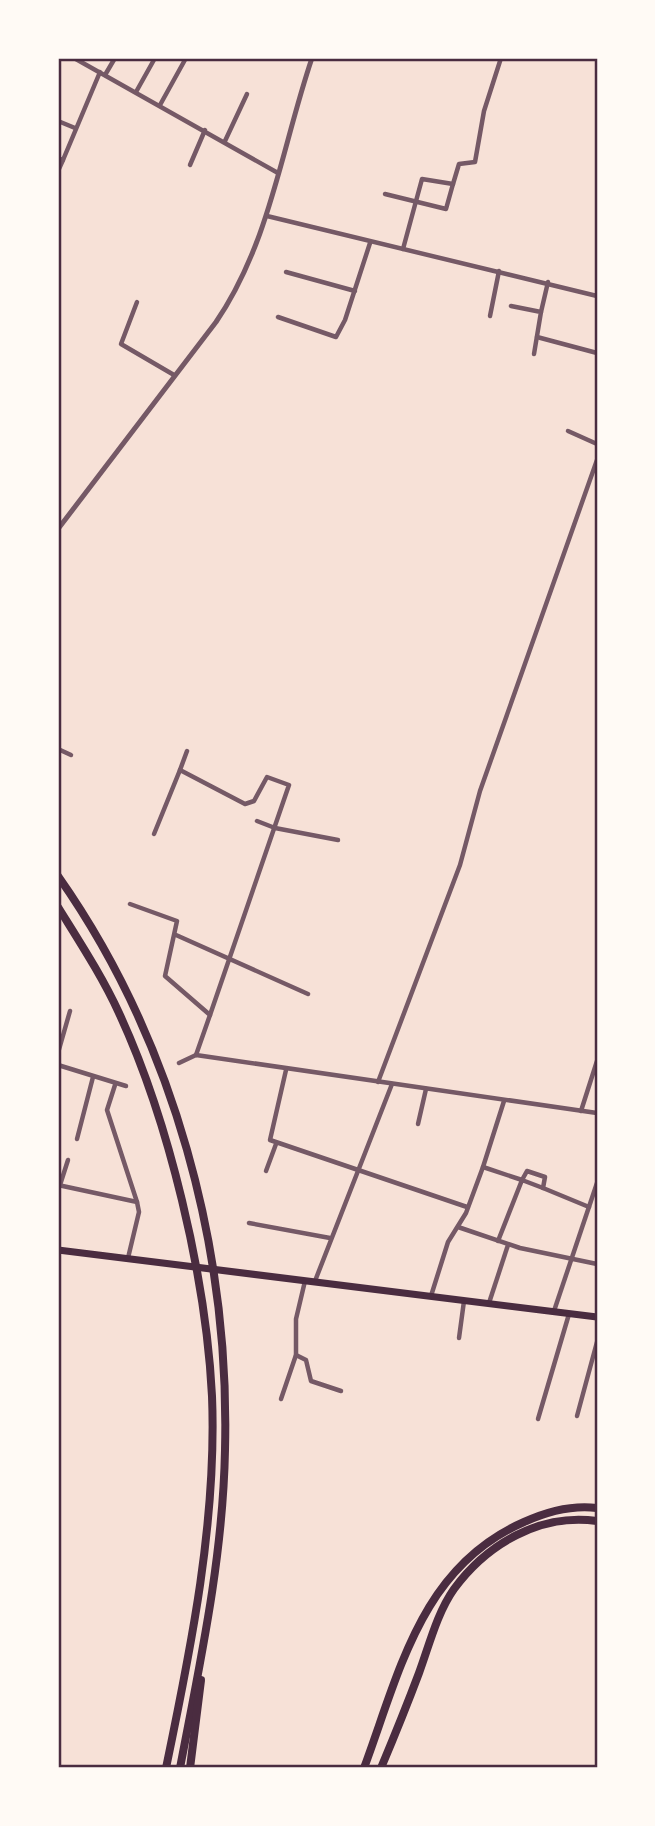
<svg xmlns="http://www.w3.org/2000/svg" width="655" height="1826" viewBox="0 0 655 1826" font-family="'Asap Condensed',sans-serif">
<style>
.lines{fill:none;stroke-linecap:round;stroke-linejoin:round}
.minor{stroke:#755966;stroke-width:4.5}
.tertiary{stroke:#755966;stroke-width:5}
.primary{stroke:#4a2c40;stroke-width:7}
.motorway{stroke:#4a2c40;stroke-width:8}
.neatline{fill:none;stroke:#4a2c40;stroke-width:2.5}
</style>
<rect width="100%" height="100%" fill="#f7e1d7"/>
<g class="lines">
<g class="minor">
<path d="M74 58 278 173"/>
<path d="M105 75 115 58"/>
<path d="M136 92 155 58"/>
<path d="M160 105 186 58"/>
<path d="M58 121 75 128"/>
<path d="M225 141 247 94"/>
<path d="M58 158 63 160 100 72"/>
<path d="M190 165 205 130"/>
<path d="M58 171 63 160"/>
<path d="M385 194 446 209 453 184"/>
<path d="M267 216 597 296"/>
<path d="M403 249 422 179 453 184 459 164 475 162 484 111 501 58"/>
<path d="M286 272 355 291"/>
<path d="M137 302 121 344 174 375"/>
<path d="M511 306 541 312 534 354"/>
<path d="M541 312 548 282"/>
<path d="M490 316 499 271"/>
<path d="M278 317 336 337 345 320 370 243"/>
<path d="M537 337 597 353"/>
<path d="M568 431 597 444"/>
<path d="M58 749 71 755"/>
<path d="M187 751 180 770 245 804 254 801 267 777 289 785 210 1015"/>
<path d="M257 821 275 828 338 840"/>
<path d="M154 834 180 770"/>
<path d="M130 904 177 921 165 976 210 1015 196 1055"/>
<path d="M176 935 308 994"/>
<path d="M58 1053 70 1011"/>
<path d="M179 1063 196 1055 597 1113"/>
<path d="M58 1065 126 1086"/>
<path d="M286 1070 270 1140 467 1207"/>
<path d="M378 1082 460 865 480 791 597 460"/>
<path d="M115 1085 107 1110 137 1202"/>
<path d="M581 1111 597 1061"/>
<path d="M418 1124 426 1089"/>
<path d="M77 1139 93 1077"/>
<path d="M483 1167 522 1180 527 1171 545 1177 543 1188 589 1207"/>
<path d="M266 1171 276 1144"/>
<path d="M58 1185 137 1202 139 1212 128 1258"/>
<path d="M60 1185 68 1160"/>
<path d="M249 1223 330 1238"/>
<path d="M458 1227 520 1248 597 1264"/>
<path d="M498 1241 522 1180 543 1188"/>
<path d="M315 1281 392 1084"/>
<path d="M431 1296 448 1242 466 1213 483 1167 504 1101"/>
<path d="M489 1303 508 1245"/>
<path d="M554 1311 597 1183"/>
<path d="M459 1338 464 1301"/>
<path d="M296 1355 306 1360 311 1381 341 1391"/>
<path d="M281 1399 296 1355V1319L305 1281"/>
<path d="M577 1416 597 1342"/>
<path d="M538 1419 569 1314"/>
</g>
<path class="tertiary" d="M58 529 216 322C270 243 282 146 312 58"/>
<path class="primary" d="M58 1250 597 1317"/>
<g class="motorway">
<path d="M58 876C174 1041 230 1249 225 1450 223 1558 200 1663 180 1768"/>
<path d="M58 907C79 941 102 976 119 1013 169 1121 206 1277 212 1396 217 1520 191 1648 166 1768"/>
<path d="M190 1768 201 1680"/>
<path d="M364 1768C400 1671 421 1567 524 1522 546 1512 573 1505 597 1508"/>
<path d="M381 1768C394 1737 407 1705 419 1673 429 1646 437 1613 454 1589 487 1544 540 1513 597 1521"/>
</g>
</g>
<rect width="655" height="1826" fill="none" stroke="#fffaf5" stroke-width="119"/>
<rect x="60" y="60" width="536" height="1706" class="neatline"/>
</svg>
